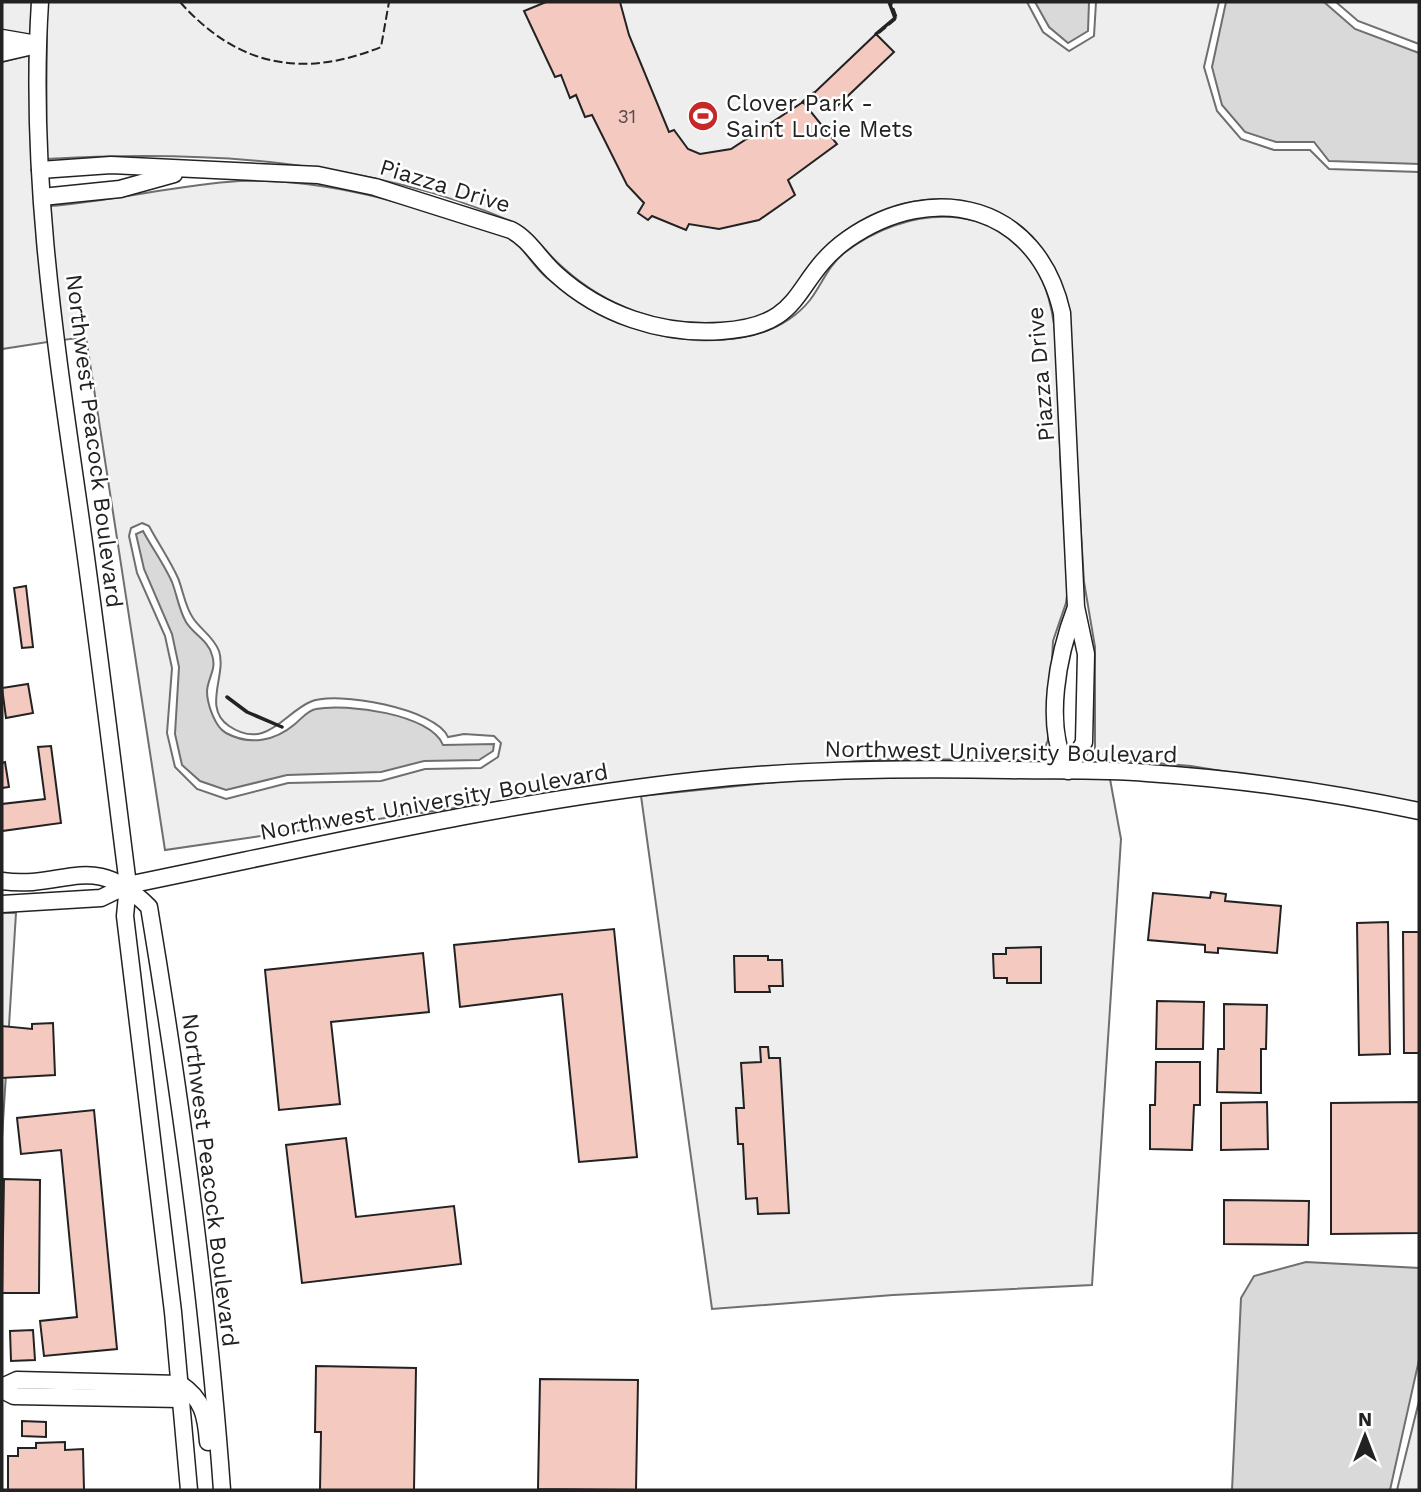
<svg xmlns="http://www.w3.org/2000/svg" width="1421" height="1492" viewBox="0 0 1421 1492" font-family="'Work Sans',sans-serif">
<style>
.green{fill:#eee;stroke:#6f6f6f;stroke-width:2;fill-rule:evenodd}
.water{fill:#d9d9d9;stroke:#6f6f6f;stroke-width:2}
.building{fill:#f3c9c0;stroke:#222;stroke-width:2}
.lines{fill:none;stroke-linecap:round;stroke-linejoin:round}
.minor-casing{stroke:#222;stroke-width:19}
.minor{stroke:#fff;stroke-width:16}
.fence{stroke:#222;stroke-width:2;stroke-dasharray:9 3.5;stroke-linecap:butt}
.wall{stroke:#222;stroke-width:3.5}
.labels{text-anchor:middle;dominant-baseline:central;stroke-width:5;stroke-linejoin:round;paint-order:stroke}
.number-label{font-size:19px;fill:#564c4a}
.poi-label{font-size:23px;fill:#222;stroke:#fff;text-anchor:start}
.street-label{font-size:23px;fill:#222;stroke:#fff}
</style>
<rect width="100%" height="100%" fill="#fff"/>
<g class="green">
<path d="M2 2H32L30 36 2 30Z"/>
<path d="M47 2H1027L1043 32 1069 51 1094 36 1096 2H1219L1204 67 1217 111 1241 139 1274 150H1310L1329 169 1419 172V803L1191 766 1107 759 1106 762 1095 754V647L1084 582 1067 304C1041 192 921 170 837 237 811 257 799 294 772 311 754 323 725 324 704 324 648 323 598 301 558 263 544 250 532 231 515 223 369 159 203 150 46 159Z"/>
<path d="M1336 2H1419V44L1358 21Z"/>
<path d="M29 55 31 153 48 342 2 349V62Z"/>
<path d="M239 181C331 177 419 208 505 236 524 246 531 264 546 277 588 312 640 337 695 340 737 342 782 335 810 300 822 284 828 266 844 253 875 229 913 215 952 217 993 219 1031 249 1045 287 1060 328 1057 379 1059 423 1061 478 1064 533 1068 587L1066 603 1053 641 1048 740 1044 750 1025 760 890 759 702 772 165 850 86 337 63 340 49 206C114 201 175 185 239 181ZM142 523 149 526C158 543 170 560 178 578 183 590 185 607 193 618 200 629 214 637 219 651 227 675 202 708 229 726 266 751 284 713 310 702 336 690 437 709 448 737L464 734 494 736 501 743 498 757 481 768 425 769 381 781 288 783 226 799 197 789 175 767 167 733 172 668 165 636 137 573 129 536 131 528Z"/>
<path d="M883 776 1110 779 1121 839 1092 1285 893 1295 712 1309 641 796 787 781Z"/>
<path d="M2 913H16L2 1138Z"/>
<path d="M1419 1401V1490H1397Z"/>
</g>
<g class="water">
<path d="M1035 2H1089L1088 31 1068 43 1049 27Z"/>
<path d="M1226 2H1324L1355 29 1419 53V164L1329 161 1314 142H1276L1245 132 1222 105 1212 67Z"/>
<path d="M143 531C152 548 164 564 172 582 177 595 179 610 186 622 193 634 208 640 212 655 217 669 208 677 207 691 207 704 215 727 226 733 250 746 275 741 295 724 301 719 308 710 316 709 346 703 431 714 443 745L494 744 493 751 479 760 424 761 381 772 287 775 226 790 200 781 182 765 175 734 179 667 172 634 144 569 136 534Z"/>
<path d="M1306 1262 1419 1268V1360L1390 1490H1232L1241 1298 1254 1276Z"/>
</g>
<g class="building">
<path d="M546 2H620L629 35 669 132 674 130 688 149 700 154 731 149 803 102 837 144 788 180 795 195 759 220 719 229 689 224 686 230 652 216 648 220 638 213 644 203 627 185 592 115 585 117 576 95 570 98 561 75 555 77 524 11Z"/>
<path d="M876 34 894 52 832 111 814 93Z"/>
<path d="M26 586 33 647 22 648 14 588Z"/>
<path d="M28 684 33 713 6 718 2 688Z"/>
<path d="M51 746 61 823 2 831V804L45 799 38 747Z"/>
<path d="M5 762 9 787 2 788V763Z"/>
<path d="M1211 892 1226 894 1225 901 1281 906 1277 953 1218 948V953L1205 952V945L1148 940 1153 893 1210 898Z"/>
<path d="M1388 922 1390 1054 1359 1055 1357 923Z"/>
<path d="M614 929 637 1157 579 1162 562 994 460 1007 454 945Z"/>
<path d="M1403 932H1419V1053H1404Z"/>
<path d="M1041 947V983H1007V978H994L993 954H1006V948Z"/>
<path d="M423 953 429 1012 331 1022 340 1104 279 1110 265 970Z"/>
<path d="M734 956H768V960H782L783 986H769L770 992H735Z"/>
<path d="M1157 1001 1204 1002 1203 1049H1156Z"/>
<path d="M1224 1004 1267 1005 1266 1049H1261V1093L1217 1092 1218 1049H1224Z"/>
<path d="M53 1023 55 1075 2 1078V1026L32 1029V1024Z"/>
<path d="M760 1047H768L769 1058H780L789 1213 758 1214 757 1198 746 1199 743 1144H738L736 1108H744L741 1063 761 1062Z"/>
<path d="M1156 1062H1200V1105H1194L1192 1150 1150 1149V1105H1155Z"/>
<path d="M1267 1102 1268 1149 1221 1150V1103Z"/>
<path d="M1419 1102V1233L1331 1234V1103Z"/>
<path d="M94 1110 117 1349 44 1356 40 1321 77 1317 61 1150 21 1154 17 1118Z"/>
<path d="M346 1138 356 1217 454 1206 461 1264 302 1283 286 1145Z"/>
<path d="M4 1179 40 1180 39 1293H2Z"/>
<path d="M1224 1200 1309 1201 1308 1245 1224 1244Z"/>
<path d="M33 1330 35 1360 11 1361 10 1331Z"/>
<path d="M316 1366 416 1368 414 1490H320L321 1432H315Z"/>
<path d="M540 1379 638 1380 636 1490 538 1489Z"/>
<path d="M22 1421 46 1422V1437L22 1436Z"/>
<path d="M65 1442V1450L83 1449 84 1490H8V1456H18V1448H36V1443Z"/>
</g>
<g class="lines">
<g class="minor-casing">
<g id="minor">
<path d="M40 2C29 171 55 340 79 507 97 633 112 759 128 885L125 916 173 1312 189 1490"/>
<path d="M2 38 31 43"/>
<path d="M2 53 37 45"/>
<path d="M40 170 111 165 318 175 375 187 511 230C529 239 540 260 556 274 601 315 661 335 721 331 808 326 791 279 848 239 934 179 1038 205 1062 313L1076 607 1086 654 1084 742 1068 771C1043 726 1058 654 1076 607"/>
<path d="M42 197 120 189 174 174"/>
<path d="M2 881C66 890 92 849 149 907 181 1100 208 1295 222 1490"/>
<path d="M2 904 101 898 128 885C319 846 508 801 702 780 804 769 906 768 1009 770 1055 771 1101 769 1147 773 1238 779 1330 792 1419 811"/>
<path d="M2 1387 17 1380 180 1384C203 1399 206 1416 208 1442"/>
<path d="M2 1390 14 1396 181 1399"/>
</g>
</g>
<use href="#minor" class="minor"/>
<g class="fence">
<path d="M180 2C237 66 302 79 381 47L389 2"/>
<path d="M879 33 897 18 891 2"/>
</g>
<g class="wall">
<path d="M876 34 895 18 889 2"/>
<path d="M803 102 814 93"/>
<path d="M227 697 247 712 282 727"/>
</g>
</g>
<defs>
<g id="stadium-disc" transform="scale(1.575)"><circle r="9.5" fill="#c62828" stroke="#fff"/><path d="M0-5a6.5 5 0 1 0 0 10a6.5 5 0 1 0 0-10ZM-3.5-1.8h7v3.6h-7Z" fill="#fff"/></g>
</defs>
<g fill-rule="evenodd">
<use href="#stadium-disc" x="703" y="116"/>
</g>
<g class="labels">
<g class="number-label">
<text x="627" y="116">31</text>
</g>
<g class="poi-label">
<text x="726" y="103">Clover Park -<tspan x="726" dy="26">Saint Lucie Mets</tspan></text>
</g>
<g class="street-label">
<text transform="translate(445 186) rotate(17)">Piazza Drive</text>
<text transform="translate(1041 374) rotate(-95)">Piazza Drive</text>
<text transform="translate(94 441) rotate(83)">Northwest Peacock Boulevard</text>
<text transform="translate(1001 752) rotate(1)">Northwest University Boulevard</text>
<text transform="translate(434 802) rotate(-10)">Northwest University Boulevard</text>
<text transform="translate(210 1180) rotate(83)">Northwest Peacock Boulevard</text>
</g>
</g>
<rect width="1421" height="1492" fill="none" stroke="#222222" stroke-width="7"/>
<g transform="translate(1365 1436)" stroke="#ffffff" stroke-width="5" paint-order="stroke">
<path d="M0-5L12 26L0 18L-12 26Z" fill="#222222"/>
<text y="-10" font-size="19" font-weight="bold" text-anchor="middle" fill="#222222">N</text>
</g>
</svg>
